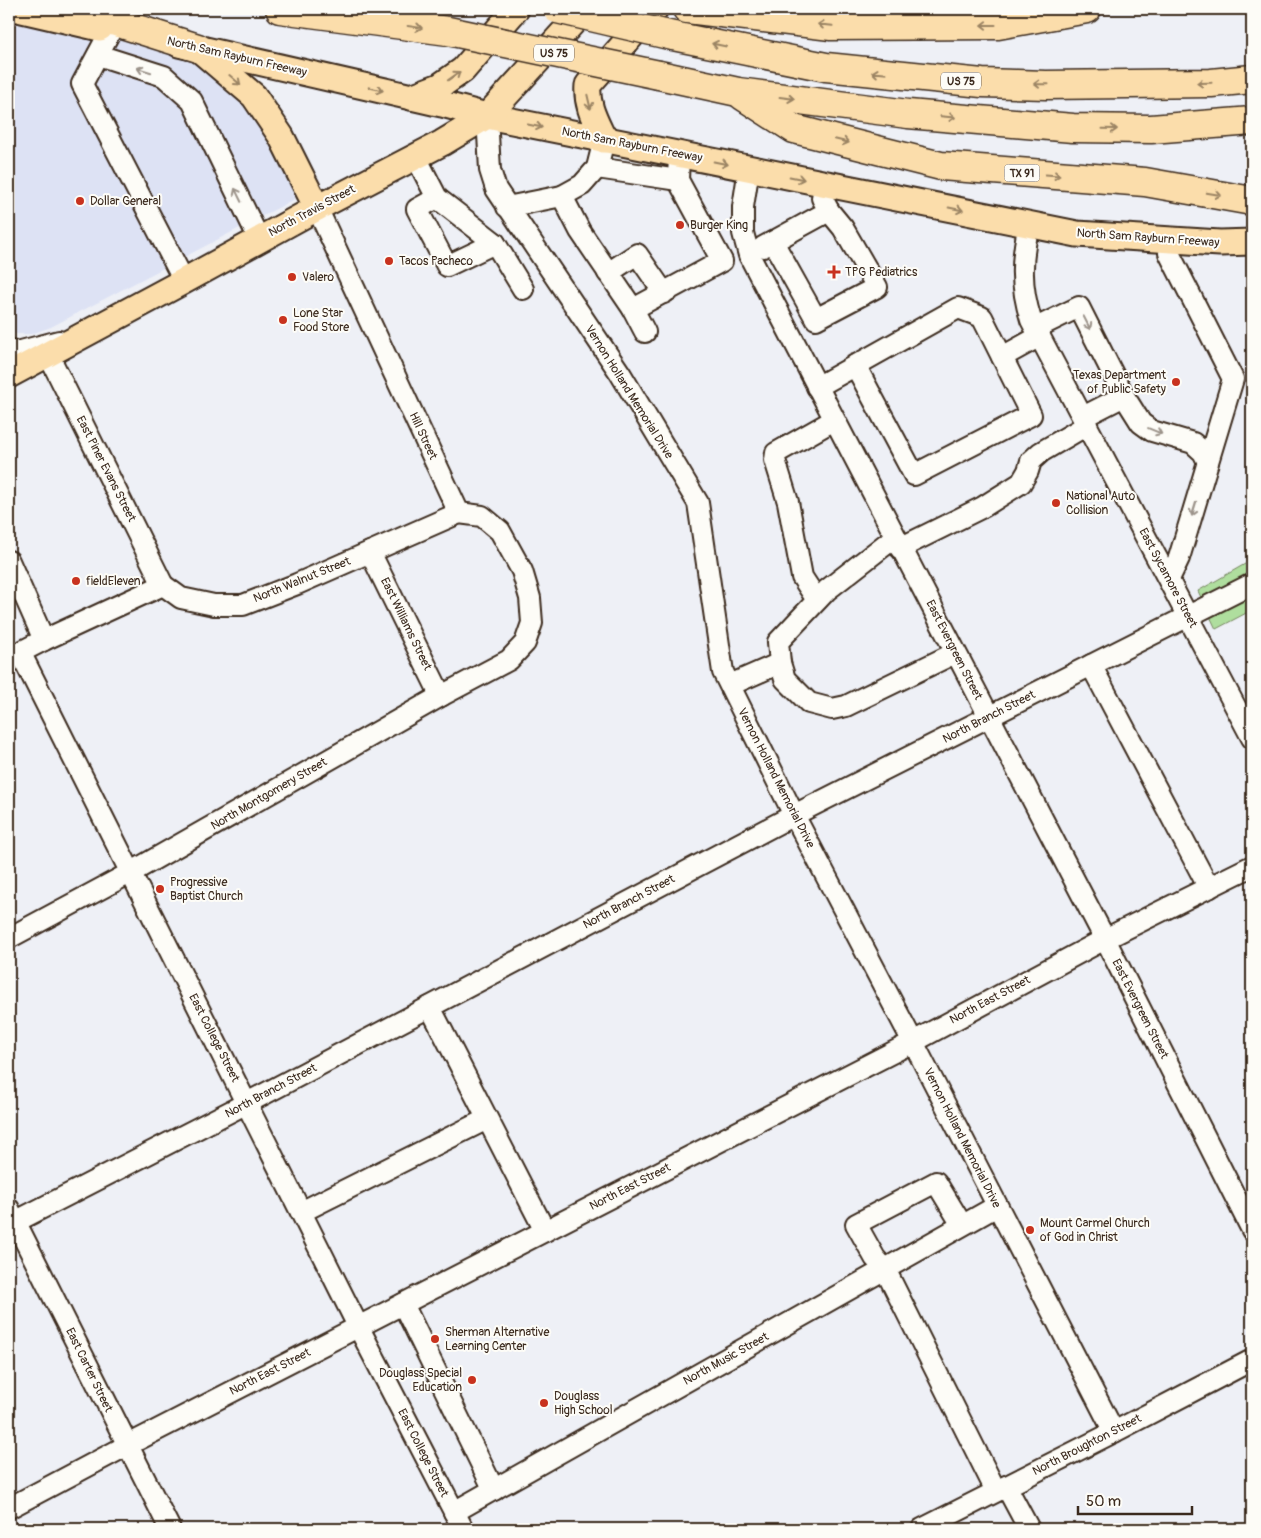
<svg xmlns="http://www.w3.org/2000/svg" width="1261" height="1538" viewBox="0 0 1261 1538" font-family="Pangolin,sans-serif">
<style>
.built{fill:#dde2f4}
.green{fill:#afde9e;stroke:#75845e}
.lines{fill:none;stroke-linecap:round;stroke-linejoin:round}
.minor-casing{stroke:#3b2a1e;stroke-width:24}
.major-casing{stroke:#3b2a1e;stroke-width:29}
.highway-casing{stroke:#3b2a1e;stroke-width:31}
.minor{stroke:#fdfcf7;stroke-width:20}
.major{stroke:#fbddab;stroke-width:25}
.highway{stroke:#fbddab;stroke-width:28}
.highway-bridge-casing{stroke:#3b2a1e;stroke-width:31;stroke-linecap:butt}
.highway-bridge{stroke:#fbddab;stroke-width:28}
.oneway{stroke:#9b8464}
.oneway2{stroke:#9c938a}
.poi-dot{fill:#c8321e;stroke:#fdfcf7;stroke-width:2}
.labels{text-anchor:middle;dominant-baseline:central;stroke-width:4;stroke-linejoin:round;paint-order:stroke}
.shield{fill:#fdfcf7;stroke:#75695f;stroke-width:1}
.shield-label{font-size:11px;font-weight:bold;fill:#3b2a1e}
.street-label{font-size:12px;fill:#3b2a1e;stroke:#fdfcf7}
.poi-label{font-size:12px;fill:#3b2a1e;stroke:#fdfcf7;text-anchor:start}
</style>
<rect width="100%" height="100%" fill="#eef0f6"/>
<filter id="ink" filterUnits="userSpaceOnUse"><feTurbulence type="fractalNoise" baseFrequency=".02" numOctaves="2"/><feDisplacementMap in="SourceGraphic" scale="10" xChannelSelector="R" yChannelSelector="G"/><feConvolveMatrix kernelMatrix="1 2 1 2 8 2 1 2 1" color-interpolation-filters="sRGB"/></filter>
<g filter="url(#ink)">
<path class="built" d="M9 14 181 49 264 116 297 195 293 200 51 327 31 334H12L9 330Z"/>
<path class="green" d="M1252 560V610L1216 629 1198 591Z"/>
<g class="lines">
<g class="minor-casing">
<g id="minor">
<path d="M111 30 82 84 184 281"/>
<path d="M98 55 164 76 192 101 259 239"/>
<path d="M487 116 490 170 496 189 620 373 698 503 723 672 794 815 913 1042 1114 1432"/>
<path d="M416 157 437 198 495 243 523 289"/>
<path d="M597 168 678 180"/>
<path d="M749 168 743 207V233L749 255 1105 939 1252 1230"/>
<path d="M562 196 580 231 633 309"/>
<path d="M437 198 417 209 447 266 495 243"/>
<path d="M507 207 562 196 582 185 597 168 604 140"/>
<path d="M1029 224C1021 260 1020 285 1031 320L1252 738"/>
<path d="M773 242 816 319 877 287 843 228 829 211"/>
<path d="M763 247 829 211 822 198 825 183"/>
<path d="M608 273 637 254 664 293"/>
<path d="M1036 328 1079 307 1124 396 1141 423 1152 431 1193 443 1203 452 1208 462"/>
<path d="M645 332 633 309 722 261 678 180 679 155"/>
<path d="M9 349 17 352 59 341"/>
<path d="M48 354 163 585"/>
<path d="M1002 357 1040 336"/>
<path d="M817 387 958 308 982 317 1031 415 914 475 855 365"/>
<path d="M1083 417 1124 396"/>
<path d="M895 537 827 590 778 642 780 663 785 679 809 703 832 709 846 706 955 653"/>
<path d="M900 548 983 507 1021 483 1028 471 1031 461 1041 452 1087 425"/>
<path d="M370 552 441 696"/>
<path d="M9 561 44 640"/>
<path d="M1169 579 1179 558 1233 379 1169 253"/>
<path d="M817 600 802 577 788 502 775 460 776 453 834 420"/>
<path d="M20 652 359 1328 463 1529"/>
<path d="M9 658 44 640 163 585 181 598 214 605H243L297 584 459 513"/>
<path d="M1091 665 1209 888"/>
<path d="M730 685 780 663"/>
<path d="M9 938 130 873 439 697 509 660 525 643 532 623 530 598 522 571 500 531 482 516 459 513 317 208"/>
<path d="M430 1007 545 1231"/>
<path d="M9 1209 170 1529"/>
<path d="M301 1212 487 1119"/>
<path d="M9 1225 247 1103 794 815 1252 584"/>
<path d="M962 1225 936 1182 856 1224 875 1258 885 1269 996 1491"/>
<path d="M403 1304 494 1490"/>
<path d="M1006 1486 1029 1529"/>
<path d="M9 1508 126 1446 913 1042 1105 939 1252 866"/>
<path d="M454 1512 997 1206"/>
<path d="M922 1529 1114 1432 1252 1360"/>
</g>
</g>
<g class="major-casing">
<g id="major">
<path d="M18 9 100 28"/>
<path d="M179 44 442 104 487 116 1077 234 1220 243 1252 242"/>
<path d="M200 50 254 96 281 136 317 208"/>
<path d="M411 97 440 86 463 70 516 9"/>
<path d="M604 140C596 122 586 106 588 85L655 9"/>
<path d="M9 375 184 281 317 208 442 143 487 116 585 9"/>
</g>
</g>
<g class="highway-casing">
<g id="highway">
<path d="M74 9 198 48"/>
<path d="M280 9 448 31"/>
<path d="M687 9 831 26 998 25 1087 9"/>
<path d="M673 36 826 67 982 83 1046 85 1211 83 1252 79"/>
<path d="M659 75 738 92 908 114 1073 128 1151 129 1252 121"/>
<path d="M743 96 794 129 941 166 1145 182 1252 201"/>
</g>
</g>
<use href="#minor" class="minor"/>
<use href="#major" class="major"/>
<use href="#highway" class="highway"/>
<g class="highway-bridge-casing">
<g id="highway-bridge">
<path d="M557 9 673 36"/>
<path d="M448 31 659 75"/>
</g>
</g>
<use href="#highway-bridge" class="highway-bridge"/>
</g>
<defs><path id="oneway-shaft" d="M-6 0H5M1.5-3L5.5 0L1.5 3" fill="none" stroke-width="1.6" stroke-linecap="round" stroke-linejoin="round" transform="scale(1.25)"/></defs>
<g class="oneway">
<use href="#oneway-shaft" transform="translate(825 25) rotate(-174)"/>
<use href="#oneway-shaft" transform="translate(988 25) rotate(180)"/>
<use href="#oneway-shaft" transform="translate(415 27) rotate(8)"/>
<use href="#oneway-shaft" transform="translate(719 45) rotate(-168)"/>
<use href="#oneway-shaft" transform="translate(879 73) rotate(-174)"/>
<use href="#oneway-shaft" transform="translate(454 76) rotate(-35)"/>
<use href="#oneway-shaft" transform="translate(235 80) rotate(41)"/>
<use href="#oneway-shaft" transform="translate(1204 83) rotate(179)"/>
<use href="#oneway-shaft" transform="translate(1041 84) rotate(-179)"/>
<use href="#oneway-shaft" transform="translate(376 89) rotate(13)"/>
<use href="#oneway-shaft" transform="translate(787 98) rotate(7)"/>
<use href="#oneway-shaft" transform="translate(589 102) rotate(77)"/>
<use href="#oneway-shaft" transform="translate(948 117) rotate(5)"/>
<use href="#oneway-shaft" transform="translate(535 126) rotate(11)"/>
<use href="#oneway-shaft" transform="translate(1110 129) rotate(1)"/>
<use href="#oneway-shaft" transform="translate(842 141) rotate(14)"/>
<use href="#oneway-shaft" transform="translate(721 163) rotate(11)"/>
<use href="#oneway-shaft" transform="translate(1053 175) rotate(4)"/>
<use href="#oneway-shaft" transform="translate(797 178) rotate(11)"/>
<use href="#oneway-shaft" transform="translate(1214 194) rotate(10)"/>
<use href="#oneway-shaft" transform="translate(956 209) rotate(11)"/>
</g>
<g class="oneway2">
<use href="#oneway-shaft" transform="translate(144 70) rotate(-163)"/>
<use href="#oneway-shaft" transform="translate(238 195) rotate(-116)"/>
<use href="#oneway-shaft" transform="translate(1087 323) rotate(63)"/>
<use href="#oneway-shaft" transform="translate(1155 431) rotate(23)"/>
<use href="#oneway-shaft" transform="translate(1194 509) rotate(107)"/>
</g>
</g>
<g class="poi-dot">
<circle cx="80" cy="201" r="5"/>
<circle cx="680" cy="225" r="5"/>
<circle cx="389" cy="261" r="5"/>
<path d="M831.5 264.5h5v5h5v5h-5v5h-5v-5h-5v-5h5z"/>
<circle cx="292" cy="277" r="5"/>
<circle cx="283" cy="320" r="5"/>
<circle cx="1176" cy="382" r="5"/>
<circle cx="1056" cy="503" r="5"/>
<circle cx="76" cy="581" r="5"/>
<circle cx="160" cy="889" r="5"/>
<circle cx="1030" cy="1230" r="5"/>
<circle cx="435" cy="1339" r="5"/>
<circle cx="472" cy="1380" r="5"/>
<circle cx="544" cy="1403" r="5"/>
</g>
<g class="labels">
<g class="shield">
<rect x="534" y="44.5" width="40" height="17" rx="4"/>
<rect x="941" y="72.5" width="40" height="17" rx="4"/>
<rect x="1004.5" y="164.5" width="35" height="17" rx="4"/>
</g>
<g class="shield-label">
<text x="554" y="53">US 75</text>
<text x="961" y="81">US 75</text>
<text x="1022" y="173">TX 91</text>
</g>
<g class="street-label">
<text transform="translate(237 57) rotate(13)">North Sam Rayburn Freeway</text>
<text transform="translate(632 145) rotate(11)">North Sam Rayburn Freeway</text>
<text transform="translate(312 211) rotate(-28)">North Travis Street</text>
<text transform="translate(1148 238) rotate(4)">North Sam Rayburn Freeway</text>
<text transform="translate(629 392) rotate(58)">Vernon Holland Memorial Drive</text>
<text transform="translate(423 436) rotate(65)">Hill Street</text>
<text transform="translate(106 469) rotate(63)">East Piner Evans Street</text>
<text transform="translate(1168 578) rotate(62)">East Sycamore Street</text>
<text transform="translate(302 580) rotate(-22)">North Walnut Street</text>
<text transform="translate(406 624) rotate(64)">East Williams Street</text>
<text transform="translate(954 650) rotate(63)">East Evergreen Street</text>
<text transform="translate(989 717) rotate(-27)">North Branch Street</text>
<text transform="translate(776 778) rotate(63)">Vernon Holland Memorial Drive</text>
<text transform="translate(269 794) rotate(-30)">North Montgomery Street</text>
<text transform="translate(629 902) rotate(-28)">North Branch Street</text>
<text transform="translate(990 1000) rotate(-28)">North East Street</text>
<text transform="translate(1140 1009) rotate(63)">East Evergreen Street</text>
<text transform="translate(214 1038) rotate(63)">East College Street</text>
<text transform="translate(271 1091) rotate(-28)">North Branch Street</text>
<text transform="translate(962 1138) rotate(63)">Vernon Holland Memorial Drive</text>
<text transform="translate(630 1187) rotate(-27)">North East Street</text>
<text transform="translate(726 1359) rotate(-29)">North Music Street</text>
<text transform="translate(89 1370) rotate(64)">East Carter Street</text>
<text transform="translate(270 1372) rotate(-27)">North East Street</text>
<text transform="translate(1087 1445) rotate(-27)">North Broughton Street</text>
<text transform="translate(423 1453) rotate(63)">East College Street</text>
</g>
<g class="poi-label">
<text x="90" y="201">Dollar General</text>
<text x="690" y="225">Burger King</text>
<text x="399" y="261">Tacos Pacheco</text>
<text x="845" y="272">TPG Pediatrics</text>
<text x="302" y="277">Valero</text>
<text x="293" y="313">Lone Star<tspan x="293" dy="14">Food Store</tspan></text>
<text x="1166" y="375" text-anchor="end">Texas Department<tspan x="1166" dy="14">of Public Safety</tspan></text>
<text x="1066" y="496">National Auto<tspan x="1066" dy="14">Collision</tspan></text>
<text x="86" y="581">fieldEleven</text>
<text x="170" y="882">Progressive<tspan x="170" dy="14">Baptist Church</tspan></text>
<text x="1040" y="1223">Mount Carmel Church<tspan x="1040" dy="14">of God in Christ</tspan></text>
<text x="445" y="1332">Sherman Alternative<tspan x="445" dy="14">Learning Center</tspan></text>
<text x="462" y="1373" text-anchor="end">Douglass Special<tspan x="462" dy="14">Education</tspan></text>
<text x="554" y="1396">Douglass<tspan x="554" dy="14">High School</tspan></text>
</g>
</g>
<rect width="1261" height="1538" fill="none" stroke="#fdfcf7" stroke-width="30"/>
<rect x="15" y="15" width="1231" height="1508" fill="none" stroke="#3b2a1e" stroke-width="2" filter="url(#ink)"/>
<path d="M1078 1506v8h114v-8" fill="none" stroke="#3b2a1e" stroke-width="2.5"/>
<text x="1086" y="1506" font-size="15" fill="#3b2a1e" stroke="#fdfcf7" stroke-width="4" paint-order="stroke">50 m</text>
</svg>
